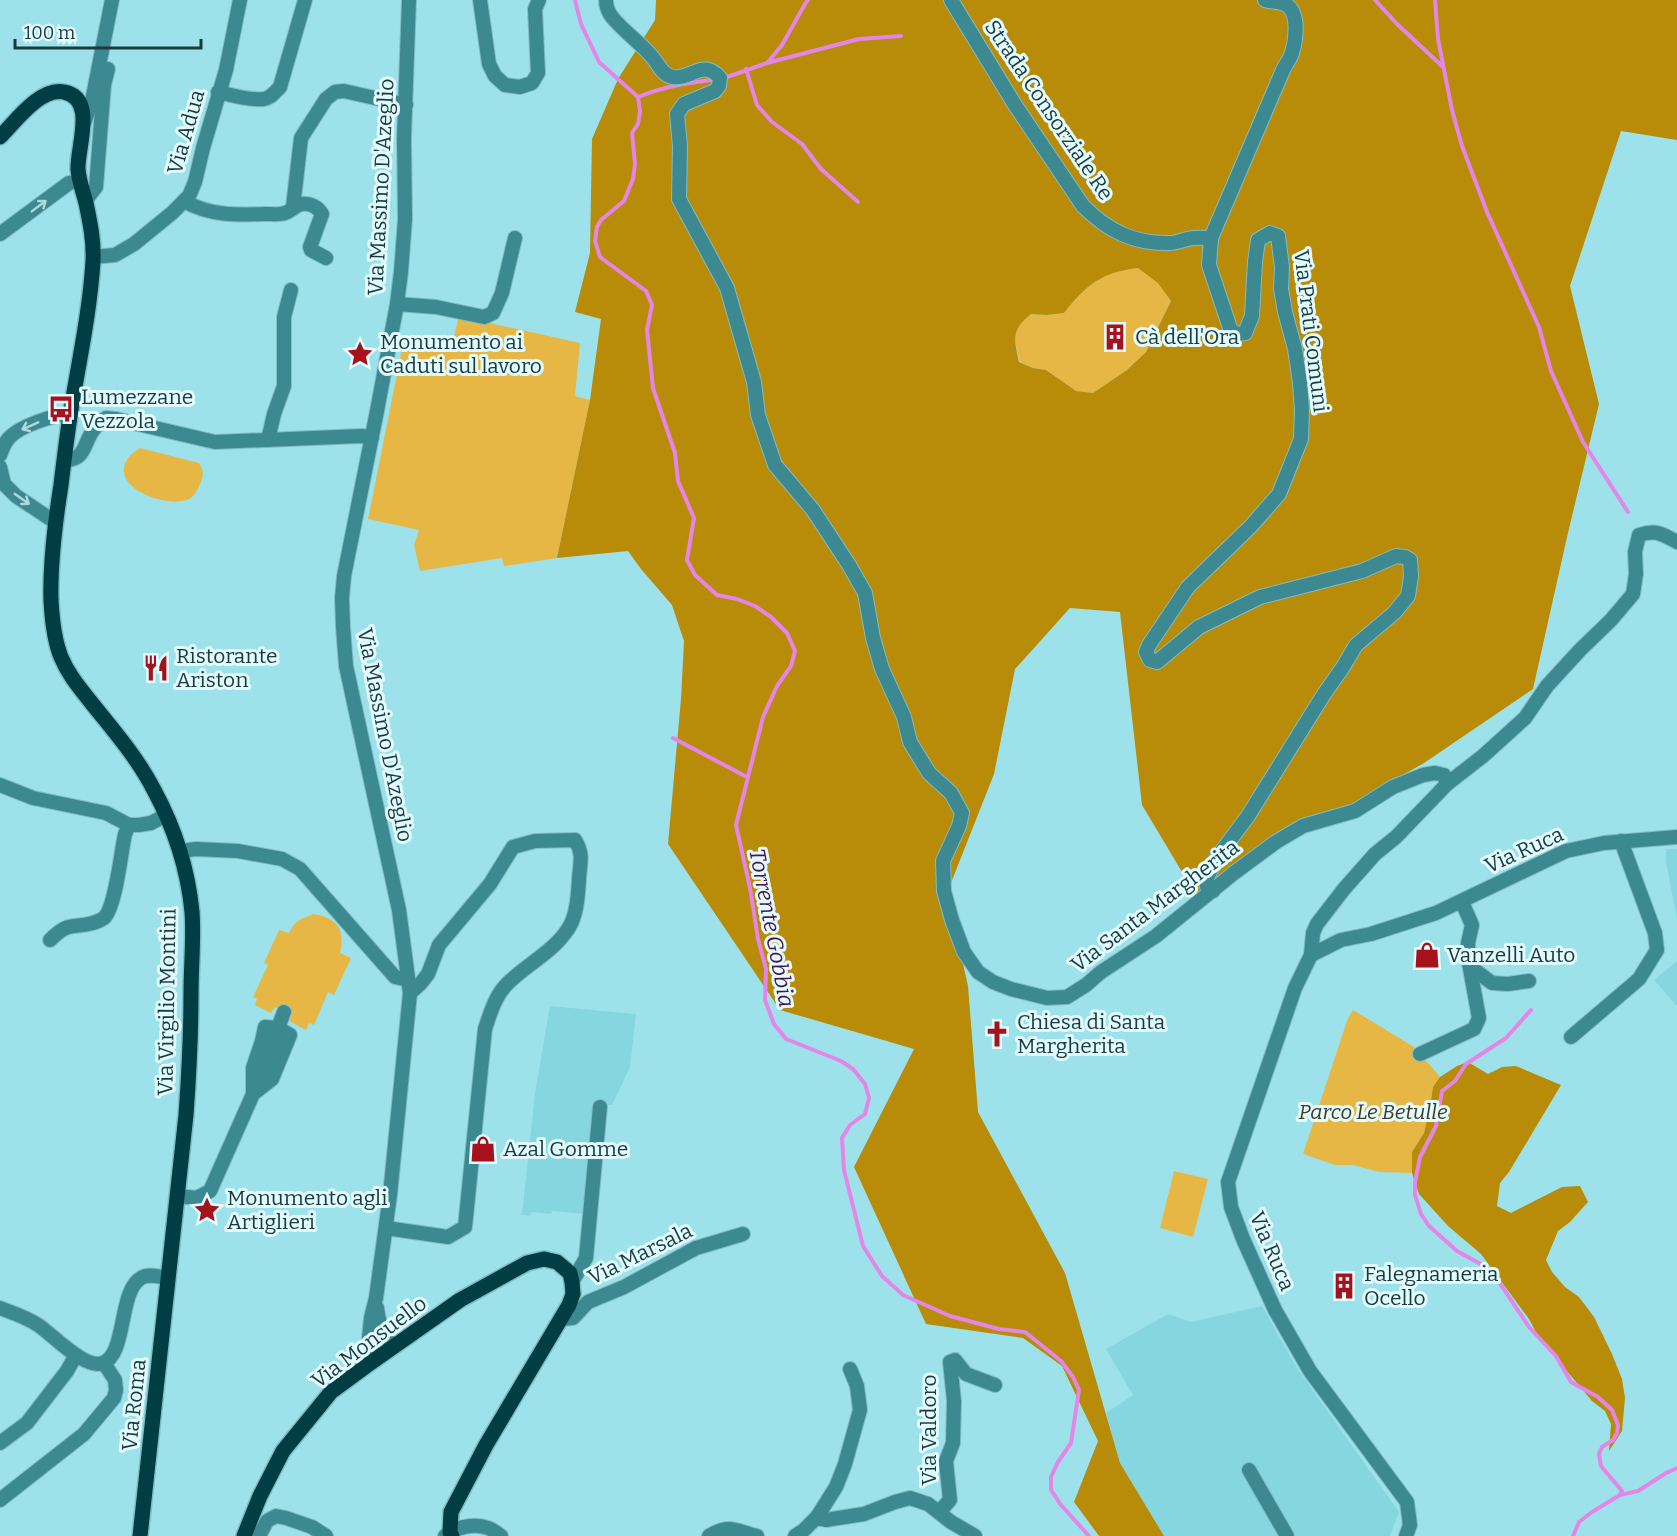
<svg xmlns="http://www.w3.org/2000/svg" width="1677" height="1536" viewBox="0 0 1677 1536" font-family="Bitter,serif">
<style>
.built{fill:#86d6e0}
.green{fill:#e6b744}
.forest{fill:#b88b09;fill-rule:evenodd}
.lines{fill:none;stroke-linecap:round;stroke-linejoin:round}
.stream{stroke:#e486e8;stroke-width:4}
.minor-casing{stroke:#81bdc4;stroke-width:16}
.major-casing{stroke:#81bdc4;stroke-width:18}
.minor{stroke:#3d8991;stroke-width:14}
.major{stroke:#003e44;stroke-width:15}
.oneway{stroke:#b0d9de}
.labels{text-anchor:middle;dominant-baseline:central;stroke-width:6;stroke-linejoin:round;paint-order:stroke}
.street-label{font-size:21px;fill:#1c393c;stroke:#e1fbff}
.poi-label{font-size:21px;fill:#1c393c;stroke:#e1fbff;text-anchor:start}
.park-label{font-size:21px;font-style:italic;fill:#443922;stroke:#e1fbff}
.water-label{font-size:22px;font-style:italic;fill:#4c1250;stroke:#e1fbff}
</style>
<rect width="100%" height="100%" fill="#9de2eb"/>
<g class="built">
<path d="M1666 849H1677V919L1666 862Z"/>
<path d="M1677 961V1006L1654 980Z"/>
<path d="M550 1006 636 1014 630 1067 612 1105 597 1104 584 1214 552 1211 551 1214 531 1212 530 1216 522 1215 535 1093Z"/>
<path d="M1262 1306 1297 1368 1399 1512 1390 1536H1164L1120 1463 1106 1413 1133 1395 1106 1349 1168 1314 1191 1322Z"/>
</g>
<g class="green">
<path d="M1138 267 1159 283 1171 301 1146 352 1127 370 1093 393 1076 391 1046 370 1033 368 1020 362C1014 339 1011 330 1031 314L1047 315 1064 313C1086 285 1102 272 1138 267Z"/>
<path d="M459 316 580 343 575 396 590 400 557 558 504 566 502 558 420 571 414 545 419 530 368 519 404 339 451 348Z"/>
<path d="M140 448 199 463C204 471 204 475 200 484 197 490 195 496 189 499 167 509 106 487 129 457 132 453 137 450 140 448Z"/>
<path d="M314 914C338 918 345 930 340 953L351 958 334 995 328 992 314 1025 309 1023 306 1030 289 1021 292 1015 275 1007 271 1013 255 1005 257 999 253 997 268 965 264 963 279 930 289 933C294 921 302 918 314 914Z"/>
<path d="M1353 1010 1414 1047 1440 1077 1433 1087 1430 1107 1424 1133 1412 1152V1173L1379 1172 1353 1165H1335L1303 1154 1348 1018Z"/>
<path d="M1174 1171 1208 1179 1193 1237 1160 1228Z"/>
</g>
<g class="forest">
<path d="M656 0H1677V140L1621 131 1570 286 1599 404 1567 537 1533 689 1424 763 1276 847 1200 902 1142 805 1120 612 1070 608 1015 669 994 774 947 893 968 986 978 1112 1065 1273 1120 1463 1164 1536H1099L1074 1502 1098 1441 1062 1366 1023 1338 926 1324 854 1167 914 1049 780 1010 668 844 681 699 684 641 672 605 641 569 628 551 557 558 590 400 601 319 575 312 590 253 592 139 618 79 655 20ZM1138 268 1158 283 1171 301 1146 352 1127 370 1093 393 1076 391 1046 370 1033 368 1019 362C1014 339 1011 330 1031 314L1047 315 1064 313C1086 285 1102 272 1138 268Z"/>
<path d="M1468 1062 1488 1074 1502 1067 1516 1066 1561 1085 1509 1172 1500 1183 1497 1206 1511 1213 1562 1187 1580 1186 1588 1202 1570 1222 1558 1231 1546 1260 1552 1272 1565 1287 1579 1297 1594 1317 1612 1354 1622 1379 1625 1398 1622 1431 1609 1451 1611 1424 1605 1411 1592 1401 1539 1338 1529 1319 1481 1254 1448 1226 1419 1194 1412 1173V1152L1424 1133 1430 1107 1433 1087 1440 1077 1457 1066Z"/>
</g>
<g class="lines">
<g class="stream">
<path d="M575 0 581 24 599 62 638 97 640 111 638 124 632 133 635 164 633 179 624 201 601 220 597 227 595 241 600 257 646 291 652 305 647 330 653 388 675 453 678 481 694 518 687 560 695 575 717 595 737 599 755 606 771 617 787 633 795 651 791 666 777 686 763 717 736 825 750 888 758 939 766 969 765 1000 774 1024 786 1039 841 1061 853 1069 865 1084 869 1098 865 1114 850 1125 842 1138 844 1170 863 1246 882 1276 903 1295 950 1316 999 1329 1025 1332 1061 1361 1073 1377 1079 1390 1071 1443 1058 1462 1051 1477V1490L1061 1505 1089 1536"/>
<path d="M1375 0 1397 24 1443 67"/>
<path d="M1435 0 1438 39 1452 110 1462 146 1487 212 1539 327 1551 371 1583 442 1628 512"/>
<path d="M768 62 782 45 805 4 808 0"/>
<path d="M746 69 757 105 772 122 802 144 821 169 858 202"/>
<path d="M727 77 767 63 859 39 901 36"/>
<path d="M638 97C662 87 685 83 711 80"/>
<path d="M673 738 747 777"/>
<path d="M1531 1010 1506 1038 1466 1064 1455 1081 1442 1091 1436 1126 1420 1157 1415 1182V1195L1421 1214 1429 1226 1457 1251 1484 1266 1497 1279 1529 1327 1556 1356 1571 1382 1598 1397 1612 1410 1618 1425 1617 1433 1613 1440 1602 1447 1599 1454 1601 1466 1622 1491 1620 1495"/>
<path d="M1573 1536 1579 1522 1592 1512 1620 1495 1638 1491 1666 1473 1677 1468"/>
</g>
<g class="minor-casing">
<g id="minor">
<path d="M480 0 489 64 495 76 505 85 520 87 532 83 538 73 535 9 539 0"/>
<path d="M606 0C606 6 608 12 612 17 624 32 641 43 653 58 659 65 662 75 673 77 691 80 703 58 720 78L719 86 715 91 684 104 677 114 680 146 679 199 727 288 754 382 758 415 775 465 813 510 849 565 865 593 873 638 882 669 904 717 910 742 929 773 951 793 962 813 959 826 943 861 944 891 952 920 964 952 978 972 993 982 1011 989 1047 998 1067 997 1086 985 1101 972 1156 936 1234 873 1276 842 1303 826 1355 811 1393 787 1423 775 1435 773 1444 775 1447 784"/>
<path d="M951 0 1015 105 1083 206C1108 231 1134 244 1170 243 1176 243 1182 240 1188 239 1196 237 1204 238 1211 238"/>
<path d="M218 92C230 95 252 101 264 99 271 98 275 92 280 87L305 0"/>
<path d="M84 123 92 101 112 0"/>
<path d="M85 201 96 187 104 85 108 69"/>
<path d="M184 201C210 216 237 215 266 214 272 214 280 215 285 213 292 211 295 205 302 204 310 203 318 207 322 214L310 247 311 250 326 258"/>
<path d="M293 207 301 138 326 99 335 92 344 91 406 105"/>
<path d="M0 234 69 183 79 181"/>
<path d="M93 257 115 255 134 244 172 213 189 196 195 182 203 148 226 70 240 0"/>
<path d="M397 304 436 307 484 317 493 313 502 293 515 238"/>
<path d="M268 440 274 414 284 386V317L291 290"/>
<path d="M0 455C2 451 3 446 6 442 15 426 54 416 71 412"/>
<path d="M64 460C87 461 83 441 95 428 98 424 103 421 106 418L116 419 215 442 361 436 372 437"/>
<path d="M0 467 4 484 16 496 55 522"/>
<path d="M0 785 33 798 106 813 129 825H139L151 823 166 815"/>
<path d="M180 851 196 849 238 851 282 859 300 869 395 977 408 980"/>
<path d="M1213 891 1207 887 1206 880 1216 859 1248 816 1324 694 1343 667 1356 645 1394 613 1408 596 1411 576 1410 560 1405 557 1396 556 1362 571 1260 597 1199 627 1157 662 1150 660 1146 652 1149 645 1188 587 1251 526 1279 494 1301 439 1302 410 1300 383 1295 349 1285 312 1281 289 1282 267 1278 236 1270 233 1258 240 1255 262 1252 316 1245 333 1238 334 1231 331 1209 265 1211 238 1283 70C1286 64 1290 59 1292 53 1296 40 1299 15 1288 6 1281 0 1273 3 1265 0"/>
<path d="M1462 902 1472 925 1468 943 1469 963 1476 971 1492 983 1508 984 1529 981"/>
<path d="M50 940C69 921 71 929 93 923 96 922 103 919 105 917 116 904 121 852 125 834L129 825"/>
<path d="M1311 955 1313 933 1317 924 1344 889 1375 854 1396 837 1447 784 1483 756 1525 718 1547 686 1580 650 1611 620 1633 594 1636 574 1635 552 1639 535C1656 529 1662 534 1677 542"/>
<path d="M1571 1037 1639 979 1657 950 1655 933 1621 841"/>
<path d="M1420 1054 1474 1029 1479 1018 1469 963"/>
<path d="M256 1086 284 1012"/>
<path d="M177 1196 197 1198 210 1191 253 1094 272 1079 290 1035 278 1028 265 1027 262 1041 253 1068V1094"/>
<path d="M386 1228 448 1237 465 1227 485 1029C490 1014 495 996 507 984 526 965 553 952 568 929 577 916 578 895 579 879 580 863 584 854 575 840L535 841 513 847 490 884 439 945 428 974 421 983 410 993"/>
<path d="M572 1282 586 1258 600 1107"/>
<path d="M0 1308C13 1313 26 1317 38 1325 53 1335 85 1370 103 1363 127 1354 118 1292 141 1278 149 1273 160 1277 168 1278"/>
<path d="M377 1308C379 1325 383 1333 393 1347"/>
<path d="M561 1319 573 1318 588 1302 624 1287 696 1248 743 1234"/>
<path d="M375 1360 369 1338 371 1318 376 1298 390 1195 410 993 399 910 346 666 343 627 342 598 344 576 377 411 397 304 401 272 405 219 404 138 409 0"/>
<path d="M0 1443 27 1423 67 1371 76 1355"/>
<path d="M1249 1470 1287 1536"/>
<path d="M0 1500 84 1434 114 1398 116 1390 115 1380 104 1363"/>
<path d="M940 1511 950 1500 946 1461 953 1443 954 1401 950 1362 955 1360 966 1374 995 1385"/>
<path d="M817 1517 836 1487 845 1464 860 1410 857 1386 850 1369"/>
<path d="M259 1536 267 1521 276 1516 286 1518 312 1527 326 1536"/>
<path d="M445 1536C455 1527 475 1523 488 1528 492 1529 497 1533 501 1536"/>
<path d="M709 1536C730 1523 736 1531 757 1536"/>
<path d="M795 1536 804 1530 817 1517 826 1520 864 1514 895 1502 910 1498 928 1504 951 1522 975 1536"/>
<path d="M1406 1536 1410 1525 1407 1502 1310 1371 1275 1310 1243 1239 1231 1207 1228 1182 1295 988 1311 955 1341 940 1371 934 1436 913 1566 851 1604 843 1677 837"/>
</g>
</g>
<g class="major-casing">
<g id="major">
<path d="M0 137C15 122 40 87 64 92 97 98 77 148 78 169 79 182 83 191 86 203 90 222 94 241 93 261 90 311 79 361 71 410 67 435 64 460 61 485 55 523 50 562 51 600 52 619 54 640 61 657 68 674 79 687 90 701 113 730 137 757 154 790 174 827 188 870 192 912 194 938 191 966 191 993 191 1034 189 1074 186 1115L140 1536"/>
<path d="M244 1536 260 1496 283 1451 331 1392 369 1364 460 1300 527 1263 544 1259 557 1262 570 1273 572 1282 573 1294 569 1305 486 1445 451 1512 450 1532 452 1536"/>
</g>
</g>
<use href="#minor" class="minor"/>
<use href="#major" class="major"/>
</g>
<defs><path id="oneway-shaft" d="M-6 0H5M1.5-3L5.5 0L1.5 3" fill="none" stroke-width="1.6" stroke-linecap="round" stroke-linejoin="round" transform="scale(1.5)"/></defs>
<g class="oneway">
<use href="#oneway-shaft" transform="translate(39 206) rotate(-37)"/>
<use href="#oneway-shaft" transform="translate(30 426) rotate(156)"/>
<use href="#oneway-shaft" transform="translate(22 499) rotate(35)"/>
</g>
<defs>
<g id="building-bare" transform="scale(2.07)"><path d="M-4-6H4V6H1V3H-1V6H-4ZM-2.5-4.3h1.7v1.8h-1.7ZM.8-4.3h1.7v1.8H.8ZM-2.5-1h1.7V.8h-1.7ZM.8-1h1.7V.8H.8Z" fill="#a7111c" stroke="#e1fbff" stroke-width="2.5" paint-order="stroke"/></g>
<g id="sight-bare" transform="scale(2.07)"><path d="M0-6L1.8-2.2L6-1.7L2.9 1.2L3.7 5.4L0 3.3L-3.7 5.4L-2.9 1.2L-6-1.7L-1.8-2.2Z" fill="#a7111c" stroke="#e1fbff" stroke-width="2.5" paint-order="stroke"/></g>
<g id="bus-bare" transform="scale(2.07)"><path d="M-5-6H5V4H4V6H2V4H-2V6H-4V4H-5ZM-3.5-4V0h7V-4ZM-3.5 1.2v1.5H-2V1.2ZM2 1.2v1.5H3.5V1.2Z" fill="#a7111c" stroke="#e1fbff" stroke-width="2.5" paint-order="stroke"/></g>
<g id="restaurant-bare" transform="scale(2.07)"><path d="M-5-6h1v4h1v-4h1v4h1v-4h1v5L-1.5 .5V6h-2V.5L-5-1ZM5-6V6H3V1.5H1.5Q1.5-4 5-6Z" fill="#a7111c" stroke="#e1fbff" stroke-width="2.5" paint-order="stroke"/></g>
<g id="shop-bare" transform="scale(2.07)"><path d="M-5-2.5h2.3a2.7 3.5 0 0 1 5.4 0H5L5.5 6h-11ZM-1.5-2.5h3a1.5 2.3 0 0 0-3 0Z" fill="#a7111c" stroke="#e1fbff" stroke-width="2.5" paint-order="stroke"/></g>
<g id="church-bare" transform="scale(2.07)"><path d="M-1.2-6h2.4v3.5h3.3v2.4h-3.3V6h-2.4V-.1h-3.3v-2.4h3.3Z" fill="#a7111c" stroke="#e1fbff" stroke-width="2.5" paint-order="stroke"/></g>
</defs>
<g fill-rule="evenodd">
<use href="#building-bare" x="1115" y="337"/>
<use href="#sight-bare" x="360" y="354"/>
<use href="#bus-bare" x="61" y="409"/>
<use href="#restaurant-bare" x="156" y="668"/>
<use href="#shop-bare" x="1427" y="955"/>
<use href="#church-bare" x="997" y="1034"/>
<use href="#shop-bare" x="483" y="1149"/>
<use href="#sight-bare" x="207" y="1210"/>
<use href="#building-bare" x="1344" y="1286"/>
</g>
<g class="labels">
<g class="street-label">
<text transform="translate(1049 110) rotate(56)">Strada Consorziale Re</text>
<text transform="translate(186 132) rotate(-74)">Via Adua</text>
<text transform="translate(381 187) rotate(-87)">Via Massimo D'Azeglio</text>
<text transform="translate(1311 331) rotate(83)">Via Prati Comuni</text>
<text transform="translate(385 735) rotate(79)">Via Massimo D'Azeglio</text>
<text transform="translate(1524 850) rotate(-24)">Via Ruca</text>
<text transform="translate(1155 906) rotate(-37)">Via Santa Margherita</text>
<text transform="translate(167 1002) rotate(-89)">Via Virgilio Montini</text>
<text transform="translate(1272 1251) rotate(67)">Via Ruca</text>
<text transform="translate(640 1254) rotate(-26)">Via Marsala</text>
<text transform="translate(369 1342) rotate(-37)">Via Monsuello</text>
<text transform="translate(134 1405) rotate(-84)">Via Roma</text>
<text transform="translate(929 1430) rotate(-90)">Via Valdoro</text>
</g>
<g class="poi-label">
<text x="1135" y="337">Cà dell'Ora</text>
<text x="380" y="342">Monumento ai<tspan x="380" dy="24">Caduti sul lavoro</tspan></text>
<text x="81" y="397">Lumezzane<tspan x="81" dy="24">Vezzola</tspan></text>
<text x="176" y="656">Ristorante<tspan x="176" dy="24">Ariston</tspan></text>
<text x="1447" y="955">Vanzelli Auto</text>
<text x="1017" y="1022">Chiesa di Santa<tspan x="1017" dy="24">Margherita</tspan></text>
<text x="503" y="1149">Azal Gomme</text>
<text x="227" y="1198">Monumento agli<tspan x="227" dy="24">Artiglieri</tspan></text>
<text x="1364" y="1274">Falegnameria<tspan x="1364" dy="24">Ocello</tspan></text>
</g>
<g class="park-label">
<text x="1373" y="1112">Parco Le Betulle</text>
</g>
<g class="water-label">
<text transform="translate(772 928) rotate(79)">Torrente Gobbia</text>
</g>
</g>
<path d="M15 39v9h186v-9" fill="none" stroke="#1c393c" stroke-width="3"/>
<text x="24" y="39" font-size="18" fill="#1c393c" stroke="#e1fbff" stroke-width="4.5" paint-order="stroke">100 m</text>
</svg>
